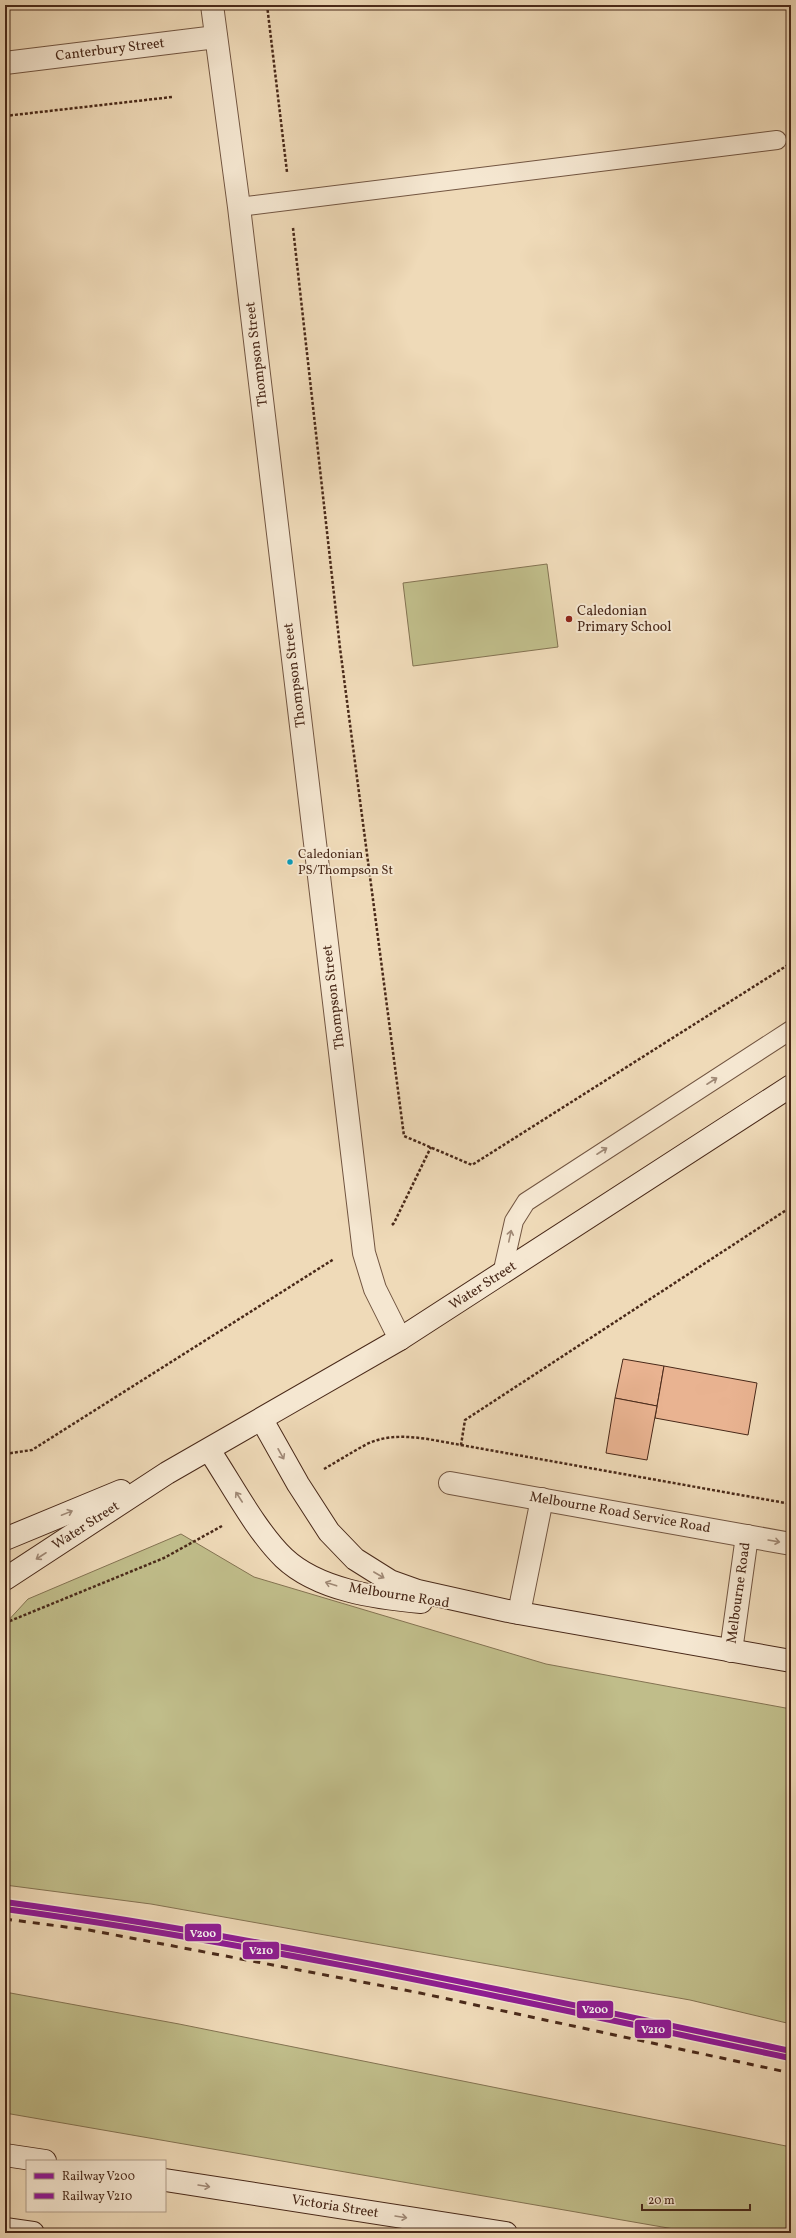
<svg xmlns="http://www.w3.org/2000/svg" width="796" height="2238" viewBox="0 0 796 2238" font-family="Vollkorn,serif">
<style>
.green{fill:#c0bd8a;stroke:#847352}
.building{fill:#e9b391;stroke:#492919}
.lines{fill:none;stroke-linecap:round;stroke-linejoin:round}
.lane-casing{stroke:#725541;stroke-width:20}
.street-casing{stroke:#725541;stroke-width:24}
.secondary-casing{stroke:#492919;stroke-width:24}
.path{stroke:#492919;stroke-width:2.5;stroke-dasharray:3 2;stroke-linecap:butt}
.lane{stroke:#f5e7d1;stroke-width:18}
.street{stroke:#f5e7d1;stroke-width:22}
.secondary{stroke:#f5e7d1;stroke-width:22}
.rail{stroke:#492919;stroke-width:3;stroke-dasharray:7 7;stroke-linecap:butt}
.rail-1-casing{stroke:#f5e7d1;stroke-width:9}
.rail-2-casing{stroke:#f5e7d1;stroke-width:9}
.rail-1{stroke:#8f1a95;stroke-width:6}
.rail-2{stroke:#8f1a95;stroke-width:6}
.oneway{stroke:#9f8875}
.poi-dot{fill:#8f2418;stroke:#f5e7d1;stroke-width:1.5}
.bus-dot{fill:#079cbc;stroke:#f5e7d1;stroke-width:1.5}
.labels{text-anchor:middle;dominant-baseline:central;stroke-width:4;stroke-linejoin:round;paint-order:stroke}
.bus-label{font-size:13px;fill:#492919;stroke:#f5e7d1;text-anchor:start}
.street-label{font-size:14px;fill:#492919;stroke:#f5e7d1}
.poi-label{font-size:14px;fill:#492919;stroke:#f5e7d1;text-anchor:start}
.line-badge{stroke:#f5e7d1;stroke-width:1.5}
.badge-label{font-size:11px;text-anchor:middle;font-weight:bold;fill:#fff}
</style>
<rect width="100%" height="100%" fill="#efdab8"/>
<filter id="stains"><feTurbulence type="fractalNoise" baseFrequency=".005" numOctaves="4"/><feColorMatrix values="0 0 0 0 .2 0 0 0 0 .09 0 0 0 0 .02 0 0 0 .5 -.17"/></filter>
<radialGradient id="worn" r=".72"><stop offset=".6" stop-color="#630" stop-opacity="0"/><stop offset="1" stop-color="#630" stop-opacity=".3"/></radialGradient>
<g class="green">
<path d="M547 564 558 647 413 666 403 583Z"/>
<path d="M181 1534 254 1577 546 1664 791 1709V2024L690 2000 151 1904 5 1885V1624L28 1599Z"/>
<path d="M5 1992 179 2024 791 2147V2233H697L5 2113Z"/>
</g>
<g class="building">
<path d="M623 1359 664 1366 657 1406 615 1398Z"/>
<path d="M664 1366 757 1383 748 1435 655 1418Z"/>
<path d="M615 1398 657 1406 647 1460 606 1453Z"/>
</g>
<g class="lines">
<g class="lane-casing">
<g id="lane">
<path d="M239 207 777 140"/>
<path d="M502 1274 514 1221 526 1202 791 1030"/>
</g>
</g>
<g class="street-casing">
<g id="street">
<path d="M212 5 239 207 364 1253 375 1289 400 1339"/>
<path d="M5 63 216 37"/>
<path d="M450 1483 791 1544"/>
<path d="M519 1613 542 1499"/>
<path d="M731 1651 747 1536"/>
</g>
</g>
<g class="secondary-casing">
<g id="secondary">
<path d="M262 1420 298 1484 329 1532 355 1559 390 1581 418 1591 508 1611 791 1661"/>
<path d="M209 1450C231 1483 256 1531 284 1558 318 1590 376 1598 421 1602"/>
<path d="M5 1539 121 1491"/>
<path d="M5 1579 167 1473 400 1339 791 1086"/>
<path d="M5 2155 45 2161"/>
<path d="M165 2180 506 2233"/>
<path d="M5 2229 33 2233"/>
</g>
</g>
<g class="path">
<path d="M267 5 287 172"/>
<path d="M5 116 172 97"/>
<path d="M293 228 340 648 404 1136 472 1165 791 963"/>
<path d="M392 1225 394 1223 431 1147"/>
<path d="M461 1445 791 1504"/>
<path d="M5 1454 32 1450 334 1259"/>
<path d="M324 1469C338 1461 352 1452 367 1444 396 1430 431 1440 461 1445L465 1420 791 1207"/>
<path d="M5 1623 164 1558 222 1526"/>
</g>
<use href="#lane" class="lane"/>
<use href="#street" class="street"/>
<use href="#secondary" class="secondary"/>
<path class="rail" d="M5 1919 89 1930 420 1993 791 2073"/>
<g class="rail-1-casing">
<path id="rail-1" d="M5 1902C269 1938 530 1996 791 2051"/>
</g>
<g class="rail-2-casing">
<path id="rail-2" d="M5 1909C269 1945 529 2003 790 2058"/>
</g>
<use href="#rail-1" class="rail-1"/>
<use href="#rail-2" class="rail-2"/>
</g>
<defs><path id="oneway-shaft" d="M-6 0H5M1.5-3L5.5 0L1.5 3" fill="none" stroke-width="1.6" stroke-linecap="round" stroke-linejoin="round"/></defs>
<g class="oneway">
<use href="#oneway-shaft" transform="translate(712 1081) rotate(-33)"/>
<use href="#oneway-shaft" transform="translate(602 1151) rotate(-33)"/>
<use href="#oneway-shaft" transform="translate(510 1236) rotate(-78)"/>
<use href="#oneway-shaft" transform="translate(281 1454) rotate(61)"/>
<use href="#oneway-shaft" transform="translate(239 1497) rotate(-123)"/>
<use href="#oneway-shaft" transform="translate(67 1513) rotate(-22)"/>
<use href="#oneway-shaft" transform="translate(774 1541) rotate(10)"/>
<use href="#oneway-shaft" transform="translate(41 1556) rotate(147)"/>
<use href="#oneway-shaft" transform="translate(379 1575) rotate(30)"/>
<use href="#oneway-shaft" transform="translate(331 1584) rotate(-162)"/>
<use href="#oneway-shaft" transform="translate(204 2186) rotate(9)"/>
<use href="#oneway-shaft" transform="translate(401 2217) rotate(9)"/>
</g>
<circle class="poi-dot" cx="569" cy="619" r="4"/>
<circle class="bus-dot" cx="290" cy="862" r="3.5"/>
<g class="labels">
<g class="bus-label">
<text x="298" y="855">Caledonian<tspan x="298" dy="16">PS/Thompson St</tspan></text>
</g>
<g class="street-label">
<text transform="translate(110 50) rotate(-7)">Canterbury Street</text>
<text transform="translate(257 354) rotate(-97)">Thompson Street</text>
<text transform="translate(295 675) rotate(-97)">Thompson Street</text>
<text transform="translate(334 997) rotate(-97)">Thompson Street</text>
<text transform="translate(483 1286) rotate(-33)">Water Street</text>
<text transform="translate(620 1513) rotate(10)">Melbourne Road Service Road</text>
<text transform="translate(86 1526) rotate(-33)">Water Street</text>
<text transform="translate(739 1593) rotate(-82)">Melbourne Road</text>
<text transform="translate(399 1596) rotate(9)">Melbourne Road</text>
<text transform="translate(335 2207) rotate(9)">Victoria Street</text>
</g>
<g class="poi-label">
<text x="577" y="611">Caledonian<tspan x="577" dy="16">Primary School</tspan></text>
</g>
</g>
<g class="line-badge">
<rect x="184" y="1923" width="38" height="19" rx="4" fill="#8f1a95"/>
<rect x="242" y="1941" width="38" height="19" rx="4" fill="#8f1a95"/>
<rect x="576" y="2000" width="38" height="19" rx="4" fill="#8f1a95"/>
<rect x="634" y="2019" width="38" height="20" rx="4" fill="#8f1a95"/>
</g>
<g class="badge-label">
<text x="203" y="1937">V200</text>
<text x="261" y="1954">V210</text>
<text x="595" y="2013">V200</text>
<text x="653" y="2033">V210</text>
</g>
<rect width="796" height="2238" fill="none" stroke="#efdab8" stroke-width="20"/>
<rect x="6" y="6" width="784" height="2226" fill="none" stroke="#492919" stroke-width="2"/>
<rect x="10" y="10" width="776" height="2218" fill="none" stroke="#492919"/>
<rect x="26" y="2160" width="140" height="52" fill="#f5e7d1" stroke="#b09b87"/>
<rect x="34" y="2173" width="20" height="6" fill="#8f1a95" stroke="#b09b87"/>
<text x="62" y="2180" font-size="12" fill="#492919">Railway V200</text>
<rect x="34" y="2193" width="20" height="6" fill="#8f1a95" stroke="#b09b87"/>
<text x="62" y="2200" font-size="12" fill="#492919">Railway V210</text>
<path d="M642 2204v6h108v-6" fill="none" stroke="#492919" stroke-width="2"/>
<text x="648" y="2204" font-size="12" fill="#492919" stroke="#f5e7d1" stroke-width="3" paint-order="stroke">20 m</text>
<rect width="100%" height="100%" filter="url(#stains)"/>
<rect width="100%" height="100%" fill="url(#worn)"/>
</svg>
